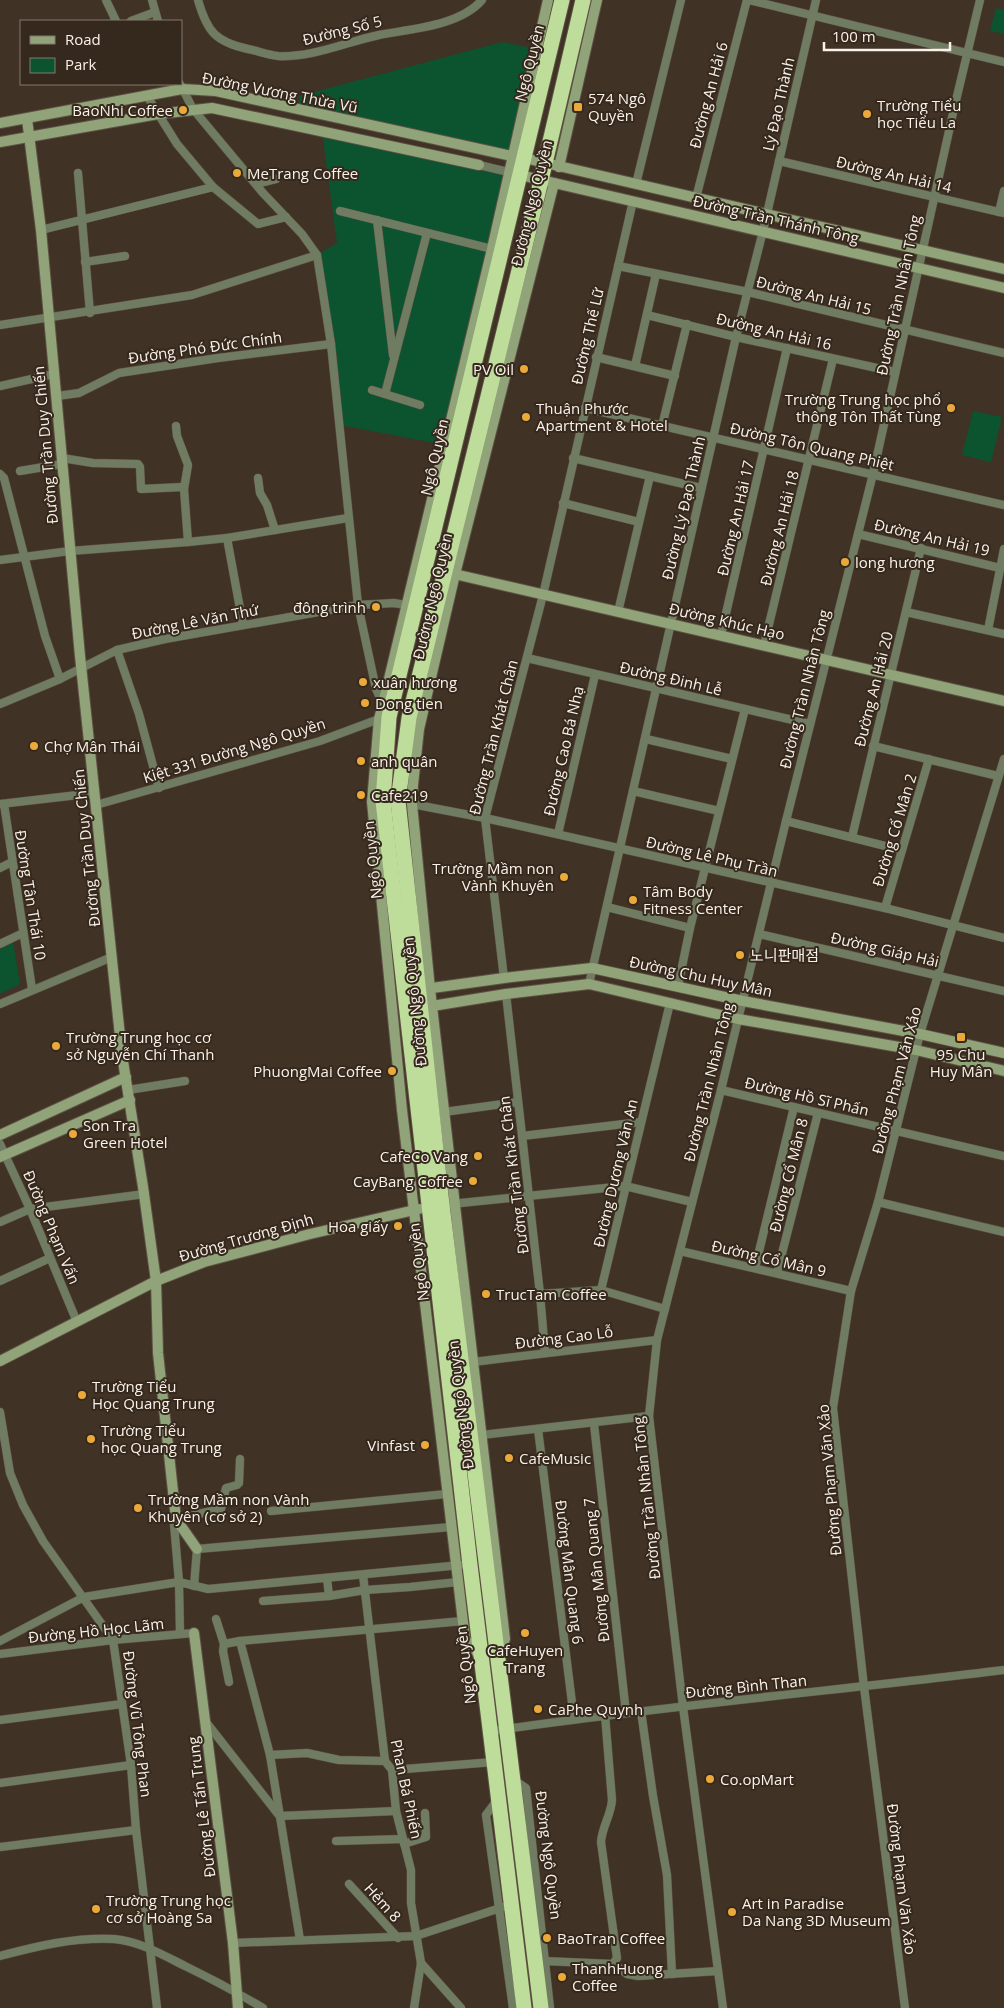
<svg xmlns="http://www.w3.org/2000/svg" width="1004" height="2008" viewBox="0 0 1004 2008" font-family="'Open Sans','Noto Sans KR',sans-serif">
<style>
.green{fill:#0c5330}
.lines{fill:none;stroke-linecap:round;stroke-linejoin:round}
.street-casing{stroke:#5e5144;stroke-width:9}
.secondary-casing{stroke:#5e5144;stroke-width:12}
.highway-casing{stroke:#5e5144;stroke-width:17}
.street{stroke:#707c61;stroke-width:8}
.secondary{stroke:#90a379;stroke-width:10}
.highway{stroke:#bfdd9a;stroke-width:15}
.poi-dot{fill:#eba93a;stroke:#35281c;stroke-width:2}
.labels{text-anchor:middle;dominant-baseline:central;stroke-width:4;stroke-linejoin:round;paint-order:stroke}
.street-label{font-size:15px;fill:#faf1e9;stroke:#35281c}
.poi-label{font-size:15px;fill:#faf1e9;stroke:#35281c;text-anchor:start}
</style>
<rect width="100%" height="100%" fill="#403225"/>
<g class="green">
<path d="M996 8 1004 10V34L990 31Z"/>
<path d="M502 42 537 49 512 156 298 109 299 96Z"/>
<path d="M322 132 509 172 445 445 340 425 317 255 337 243Z"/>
<path d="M973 411 1002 417 991 462 962 455Z"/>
<path d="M13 942 20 984 0 994V949Z"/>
</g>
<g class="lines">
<g class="street-casing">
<g id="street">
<path d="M106 0 116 21"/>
<path d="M152 0 158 21"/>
<path d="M198 0C207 32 216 42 248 49 258 51 268 55 278 56 312 58 346 42 379 35 410 29 460 26 482 0"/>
<path d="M749 0 1004 62"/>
<path d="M131 21 155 12"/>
<path d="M180 84 193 109 263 193 302 234 317 255 331 344 358 605 376 689 384 707"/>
<path d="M147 96 177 144 213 187 258 224 286 217"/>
<path d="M779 161 1004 213"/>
<path d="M479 165 513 173"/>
<path d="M78 173 90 313"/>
<path d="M256 184 276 179"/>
<path d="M636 184 681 0"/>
<path d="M696 198 747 0"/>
<path d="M340 211 492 249"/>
<path d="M999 212 1004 191"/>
<path d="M377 220 393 355"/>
<path d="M41 230 213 187"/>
<path d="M85 262 125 256"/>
<path d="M618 266 748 292 1004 353"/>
<path d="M647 315 736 337 895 372"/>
<path d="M0 325 192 295 317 255"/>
<path d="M596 357 675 376"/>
<path d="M635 366 656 274"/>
<path d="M0 386 54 374"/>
<path d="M372 390 420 405"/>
<path d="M385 394 427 233"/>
<path d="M57 396 79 393 119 373 218 358 331 344"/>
<path d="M585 408 1004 505"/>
<path d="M176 426 177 436 188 465 184 489"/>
<path d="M662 426 687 324"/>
<path d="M62 458 93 463 138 464 140 467 141 489 182 487 184 489 188 542"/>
<path d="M573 458 701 488"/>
<path d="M20 471 62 464"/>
<path d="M0 474 4 478 45 636 60 679"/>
<path d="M258 478 260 493 267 505 275 530"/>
<path d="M563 503 639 522"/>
<path d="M858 534 1000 568"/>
<path d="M227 538 243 625"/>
<path d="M0 560 70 551 188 542 227 538 348 518"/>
<path d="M618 612 650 476"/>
<path d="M906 612 1004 634"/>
<path d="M988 630 1004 549"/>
<path d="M721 635 787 348"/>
<path d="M764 645 833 359"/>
<path d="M117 650 139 714 159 788"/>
<path d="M527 658 810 724"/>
<path d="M0 704 60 679 117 650 165 639 358 605 394 603 406 605"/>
<path d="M646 739 732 759"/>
<path d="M873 746 998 776"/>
<path d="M633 791 719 811"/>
<path d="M0 804 95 793"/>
<path d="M4 804 32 989"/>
<path d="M412 804 485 818 885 908 1004 938"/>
<path d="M96 805 320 741 379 719"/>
<path d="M786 821 901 850"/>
<path d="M558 834 595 675"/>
<path d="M852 837 921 548"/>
<path d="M0 868 12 862"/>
<path d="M607 907 690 928"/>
<path d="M885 908 929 759"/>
<path d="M759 934 1004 991"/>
<path d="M0 944 23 933"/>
<path d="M504 978 485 818 543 595 633 201"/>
<path d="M589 984 736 337 763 231 816 0"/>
<path d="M678 986 690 928 745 709"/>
<path d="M506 994 540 1294 545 1352"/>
<path d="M0 1004 112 957"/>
<path d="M128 1090 185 1081"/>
<path d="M721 1090 1004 1156"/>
<path d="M444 1112 518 1102"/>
<path d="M522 1136 641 1122"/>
<path d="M0 1144 30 1209 77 1322"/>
<path d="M878 1202 1004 1232"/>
<path d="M451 1204 625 1186 692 1202"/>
<path d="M0 1222 30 1209 145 1194"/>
<path d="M680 1251 851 1291"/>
<path d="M755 1268 794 1107"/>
<path d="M777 1273 818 1113"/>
<path d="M0 1281 50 1258"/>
<path d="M601 1290 670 1003"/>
<path d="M540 1294 601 1290 665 1309"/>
<path d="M473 1362 657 1340"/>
<path d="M0 1412 10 1473 23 1505 43 1541 113 1640 131 1765 136 1830 157 2008"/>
<path d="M594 1424 626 1713"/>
<path d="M538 1429 574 1719"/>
<path d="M482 1435 649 1416"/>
<path d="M271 1511 447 1494"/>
<path d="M363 1575 385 1761 392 1770 396 1811 411 1870V1903L421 1963 414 2008"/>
<path d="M327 1578 329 1596"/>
<path d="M194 1586 197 1549 451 1527"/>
<path d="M263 1601 329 1596 365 1590 410 1587 458 1582"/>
<path d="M216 1619 224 1644"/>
<path d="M180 1634 179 1582 174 1524 176 1519 221 1509 226 1488 237 1485 239 1483 240 1459"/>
<path d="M0 1641 84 1597 179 1582 208 1589 461 1565"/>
<path d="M240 1641 270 1755 300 1940"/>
<path d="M224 1644 240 1641 463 1621"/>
<path d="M224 1644 223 1651 229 1682"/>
<path d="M0 1654 113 1640 194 1633"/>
<path d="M641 1711 653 1796 667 1875 672 1974"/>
<path d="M0 1720 122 1704"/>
<path d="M206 1722 278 1814"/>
<path d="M491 1731C661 1706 833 1691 1004 1670"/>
<path d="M270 1755 307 1753 339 1760 385 1761"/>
<path d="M392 1770 494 1762"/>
<path d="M514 1780 526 1788 550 2008"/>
<path d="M0 1783 131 1765"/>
<path d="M498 1799 486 1815 513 2008"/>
<path d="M280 1816 396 1811"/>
<path d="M336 1841 403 1839"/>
<path d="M404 1844 426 1837 425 1813"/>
<path d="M0 1847 136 1830"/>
<path d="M349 1884 398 1938"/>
<path d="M233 1943 416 1936 512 1904"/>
<path d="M0 1956C37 1946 75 1937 114 1939 139 1941 163 1955 185 1966 212 1979 238 1993 263 2008"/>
<path d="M544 1961 613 1964 617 1958 601 1842C602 1827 611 1815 612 1800L605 1715"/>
<path d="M421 1963 461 2008"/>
<path d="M614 1964 627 1974 638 1976 718 1971"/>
<path d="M723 2008 683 1707 649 1416 657 1340 721 1090 786 821 873 474 953 113 980 0"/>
<path d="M905 2008 864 1687 833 1408 851 1291 878 1202 920 1034 1004 759"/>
</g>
</g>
<g class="secondary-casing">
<g id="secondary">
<path d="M27 119 41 230 80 656 122 1055 143 1187 156 1281 158 1353 176 1519 197 1549"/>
<path d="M0 123 182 89 216 91 512 156"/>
<path d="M0 142 158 114 212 108 479 165"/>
<path d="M524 158 1004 269"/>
<path d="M559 167 597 0"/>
<path d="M520 175 1004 288"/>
<path d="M450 573 1004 701"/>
<path d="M425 989 504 978 592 968 743 1001 920 1034 1004 1053"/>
<path d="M426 1007 506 994 589 984 738 1019 916 1050 1004 1071"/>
<path d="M0 1135 126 1077"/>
<path d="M0 1157 130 1100"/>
<path d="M0 1361 156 1281 204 1262 310 1234 419 1209"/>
<path d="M194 1633 233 1943 238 2008"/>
<path d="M499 1654 505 1639 430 989 412 804 413 785 419 729 455 574 554 183"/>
<path d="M481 1657 465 1639 402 1110 372 802 379 719 383 704 492 249 548 0"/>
</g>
</g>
<g class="highway-casing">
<g id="highway">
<path d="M524 2008 470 1565 383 801 389 717 562 0"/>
<path d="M541 2008 442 1205 398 801 409 718 539 189 583 0"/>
</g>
</g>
<use href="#street" class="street"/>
<use href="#secondary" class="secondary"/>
<use href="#highway" class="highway"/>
</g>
<g class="poi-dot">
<rect x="573" y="102" width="10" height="10" rx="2.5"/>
<circle cx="183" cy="110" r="5"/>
<circle cx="867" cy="114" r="5"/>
<circle cx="237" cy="173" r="5"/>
<circle cx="524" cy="369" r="5"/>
<circle cx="951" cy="408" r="5"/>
<circle cx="526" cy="417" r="5"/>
<circle cx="845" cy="562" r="5"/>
<circle cx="376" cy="607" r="5"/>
<circle cx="363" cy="682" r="5"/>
<circle cx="365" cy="703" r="5"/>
<circle cx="34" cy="746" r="5"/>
<circle cx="361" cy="761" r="5"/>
<circle cx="361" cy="795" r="5"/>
<circle cx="564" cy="877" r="5"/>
<circle cx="633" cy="900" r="5"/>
<circle cx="740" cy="955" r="5"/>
<rect x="956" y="1032" width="10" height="10" rx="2.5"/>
<circle cx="56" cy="1046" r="5"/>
<circle cx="392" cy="1071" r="5"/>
<circle cx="73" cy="1134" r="5"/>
<circle cx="478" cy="1156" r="5"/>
<circle cx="473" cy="1181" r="5"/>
<circle cx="398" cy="1226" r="5"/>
<circle cx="486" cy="1294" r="5"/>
<circle cx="82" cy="1395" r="5"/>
<circle cx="91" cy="1439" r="5"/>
<circle cx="425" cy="1445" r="5"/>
<circle cx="509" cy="1458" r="5"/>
<circle cx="138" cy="1508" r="5"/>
<circle cx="525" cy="1633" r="5"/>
<circle cx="538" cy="1709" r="5"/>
<circle cx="710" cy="1779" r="5"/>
<circle cx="96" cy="1909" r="5"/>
<circle cx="732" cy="1912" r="5"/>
<circle cx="547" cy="1938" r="5"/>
<circle cx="562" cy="1977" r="5"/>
</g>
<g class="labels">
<g class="street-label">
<text transform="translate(342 30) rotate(-14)">Đường Số 5</text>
<text transform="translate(529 63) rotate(-76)">Ngô Quyền</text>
<text transform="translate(280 92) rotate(11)">Đường Vương Thừa Vũ</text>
<text transform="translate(708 95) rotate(-75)">Đường An Hải 6</text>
<text transform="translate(778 104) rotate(-77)">Lý Đạo Thành</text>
<text transform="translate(894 174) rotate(13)">Đường An Hải 14</text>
<text transform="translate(531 203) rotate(-76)">Đường Ngô Quyền</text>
<text transform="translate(776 219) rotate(13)">Đường Trần Thánh Tông</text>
<text transform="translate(814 295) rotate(14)">Đường An Hải 15</text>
<text transform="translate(898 295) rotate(-78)">Đường Trần Nhân Tông</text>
<text transform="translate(774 331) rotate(13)">Đường An Hải 16</text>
<text transform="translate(587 336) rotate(-77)">Đường Thế Lữ</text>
<text transform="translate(205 347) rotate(-8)">Đường Phó Đức Chính</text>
<text transform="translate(45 445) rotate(-95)">Đường Trần Duy Chiến</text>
<text transform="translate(812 446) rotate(13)">Đường Tôn Quang Phiệt</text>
<text transform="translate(434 457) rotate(-77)">Ngô Quyền</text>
<text transform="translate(683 508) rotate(-77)">Đường Lý Đạo Thành</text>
<text transform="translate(735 518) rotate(-77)">Đường An Hải 17</text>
<text transform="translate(779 528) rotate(-76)">Đường An Hải 18</text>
<text transform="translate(932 537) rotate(13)">Đường An Hải 19</text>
<text transform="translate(432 596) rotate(-77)">Đường Ngô Quyền</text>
<text transform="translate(195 621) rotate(-11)">Đường Lê Văn Thứ</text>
<text transform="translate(727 621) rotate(13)">Đường Khúc Hạo</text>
<text transform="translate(671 678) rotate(13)">Đường Đinh Lễ</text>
<text transform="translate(804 689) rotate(-76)">Đường Trần Nhân Tông</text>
<text transform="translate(873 689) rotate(-76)">Đường An Hải 20</text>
<text transform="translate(493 737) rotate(-76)">Đường Trần Khát Chân</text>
<text transform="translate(234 750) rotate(-17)">Kiệt 331 Đường Ngô Quyền</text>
<text transform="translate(563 751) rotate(-77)">Đường Cao Bá Nhạ</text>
<text transform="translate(894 830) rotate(-73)">Đường Cổ Mân 2</text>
<text transform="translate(86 848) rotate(-96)">Đường Trần Duy Chiến</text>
<text transform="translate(712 856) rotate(13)">Đường Lê Phụ Trần</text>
<text transform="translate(372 860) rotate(-96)">Ngô Quyền</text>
<text transform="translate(31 895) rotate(81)">Đường Tân Thái 10</text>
<text transform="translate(885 949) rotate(13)">Đường Giáp Hải</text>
<text transform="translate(701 976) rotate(12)">Đường Chu Huy Mân</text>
<text transform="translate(414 1002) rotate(-96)">Đường Ngô Quyền</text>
<text transform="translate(896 1080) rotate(-75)">Đường Phạm Văn Xảo</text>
<text transform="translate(708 1082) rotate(-76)">Đường Trần Nhân Tông</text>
<text transform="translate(807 1096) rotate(13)">Đường Hồ Sĩ Phấn</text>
<text transform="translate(615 1173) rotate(-77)">Đường Dương Văn An</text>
<text transform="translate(513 1175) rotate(-97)">Đường Trần Khát Chân</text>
<text transform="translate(788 1175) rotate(-76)">Đường Cổ Mân 8</text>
<text transform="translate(52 1227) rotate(67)">Đường Phạm Vấn</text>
<text transform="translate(246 1237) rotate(-16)">Đường Trương Định</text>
<text transform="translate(769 1258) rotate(13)">Đường Cổ Mân 9</text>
<text transform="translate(418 1262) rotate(-97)">Ngô Quyền</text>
<text transform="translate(564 1337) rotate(-7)">Đường Cao Lỗ</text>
<text transform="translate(460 1405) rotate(-97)">Đường Ngô Quyền</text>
<text transform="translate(829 1480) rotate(-95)">Đường Phạm Văn Xảo</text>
<text transform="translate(646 1498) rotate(-96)">Đường Trần Nhân Tông</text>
<text transform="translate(596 1570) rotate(-96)">Đường Mân Quang 7</text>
<text transform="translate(570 1572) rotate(83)">Đường Mân Quang 6</text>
<text transform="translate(96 1630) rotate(-6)">Đường Hồ Học Lãm</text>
<text transform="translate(465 1665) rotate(-97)">Ngô Quyền</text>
<text transform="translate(746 1686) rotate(-6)">Đường Bình Than</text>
<text transform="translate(138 1724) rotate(83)">Đường Vũ Tông Phan</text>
<text transform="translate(407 1789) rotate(78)">Phan Bá Phiến</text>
<text transform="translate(201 1807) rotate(-97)">Đường Lê Tấn Trung</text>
<text transform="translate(549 1855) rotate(83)">Đường Ngô Quyền</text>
<text transform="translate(902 1879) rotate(83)">Đường Phạm Văn Xảo</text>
<text transform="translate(383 1902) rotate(48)">Hẻm 8</text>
</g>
<g class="poi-label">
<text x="588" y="98">574 Ngô<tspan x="588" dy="17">Quyền</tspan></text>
<text x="877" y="105">Trường Tiểu<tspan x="877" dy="17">học Tiểu La</tspan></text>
<text x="173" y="110" text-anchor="end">BaoNhi Coffee</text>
<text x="247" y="173">MeTrang Coffee</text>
<text x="514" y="369" text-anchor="end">PV Oil</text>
<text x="941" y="399" text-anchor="end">Trường Trung học phổ<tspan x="941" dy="17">thông Tôn Thất Tùng</tspan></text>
<text x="536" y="408">Thuận Phước<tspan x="536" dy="17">Apartment &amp; Hotel</tspan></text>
<text x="855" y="562">long hương</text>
<text x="366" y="607" text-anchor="end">đông trình</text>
<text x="373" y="682">xuân hương</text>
<text x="375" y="703">Dong tien</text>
<text x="44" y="746">Chợ Mân Thái</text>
<text x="371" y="761">anh quân</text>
<text x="371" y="795">Cafe219</text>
<text x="554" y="868" text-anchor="end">Trường Mầm non<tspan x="554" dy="17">Vành Khuyên</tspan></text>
<text x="643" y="891">Tâm Body<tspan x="643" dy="17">Fitness Center</tspan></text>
<text x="750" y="955">노니판매점</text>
<text x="66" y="1037">Trường Trung học cơ<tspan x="66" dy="17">sở Nguyễn Chí Thanh</tspan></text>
<text x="961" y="1054" text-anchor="middle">95 Chu<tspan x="961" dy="17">Huy Mân</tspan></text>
<text x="382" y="1071" text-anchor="end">PhuongMai Coffee</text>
<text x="83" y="1125">Son Tra<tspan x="83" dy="17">Green Hotel</tspan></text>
<text x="468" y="1156" text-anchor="end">CafeCo Vang</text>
<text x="463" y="1181" text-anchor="end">CayBang Coffee</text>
<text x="388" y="1226" text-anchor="end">Hoa giấy</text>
<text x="496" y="1294">TrucTam Coffee</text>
<text x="92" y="1386">Trường Tiểu<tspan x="92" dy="17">Học Quang Trung</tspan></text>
<text x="101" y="1430">Trường Tiểu<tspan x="101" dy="17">học Quang Trung</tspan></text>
<text x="415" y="1445" text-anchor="end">Vinfast</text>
<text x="519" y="1458">CafeMusic</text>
<text x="148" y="1499">Trường Mầm non Vành<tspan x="148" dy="17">Khuyên (cơ sở 2)</tspan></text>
<text x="525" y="1650" text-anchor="middle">CafeHuyen<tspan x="525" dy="17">Trang</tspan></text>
<text x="548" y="1709">CaPhe Quynh</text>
<text x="720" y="1779">Co.opMart</text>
<text x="106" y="1900">Trường Trung học<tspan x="106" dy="17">cơ sở Hoàng Sa</tspan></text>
<text x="742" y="1903">Art in Paradise<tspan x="742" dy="17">Da Nang 3D Museum</tspan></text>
<text x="557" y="1938">BaoTran Coffee</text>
<text x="572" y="1968">ThanhHuong<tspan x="572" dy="17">Coffee</tspan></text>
</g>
</g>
<rect x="20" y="20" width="162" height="65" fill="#35281c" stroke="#84786e"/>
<rect x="30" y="36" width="25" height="8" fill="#90a379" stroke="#84786e"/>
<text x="65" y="45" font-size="15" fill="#faf1e9">Road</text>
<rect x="30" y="58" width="25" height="15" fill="#0c5330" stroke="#84786e"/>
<text x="65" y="70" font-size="15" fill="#faf1e9">Park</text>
<path d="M824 42v8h126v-8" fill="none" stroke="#faf1e9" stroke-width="2.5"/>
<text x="832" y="42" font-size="15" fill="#faf1e9" stroke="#35281c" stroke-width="4" paint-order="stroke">100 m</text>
</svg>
